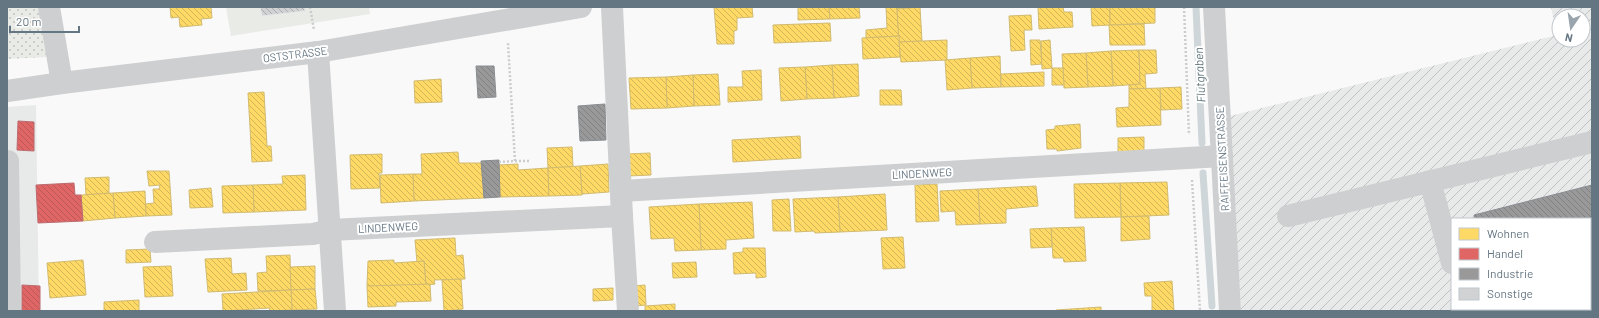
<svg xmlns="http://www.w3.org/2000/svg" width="1599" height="318" viewBox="0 0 1599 318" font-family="Barlow,sans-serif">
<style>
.built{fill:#e8e9e9}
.industrial{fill:url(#industrial-furrows);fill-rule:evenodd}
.grass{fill:url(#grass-dots)}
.park{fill:#e8ebe6}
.homes{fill:url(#homes-back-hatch);stroke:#d1bb6f}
.shops{fill:url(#shops-back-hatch);stroke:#bb6b6f}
.industry{fill:url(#industry-back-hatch);stroke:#898e92}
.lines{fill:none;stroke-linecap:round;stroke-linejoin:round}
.stream{stroke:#ced6d9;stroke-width:7}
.building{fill:url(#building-back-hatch);stroke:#e8e8e8}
.path{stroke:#cbcccd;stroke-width:2.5;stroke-dasharray:2 2;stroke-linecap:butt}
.minor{stroke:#cecfd0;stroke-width:22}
.labels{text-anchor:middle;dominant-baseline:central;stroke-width:4;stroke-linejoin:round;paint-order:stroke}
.street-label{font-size:11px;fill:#657683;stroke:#fff}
.water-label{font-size:12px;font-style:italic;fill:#60757c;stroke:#fff}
</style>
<defs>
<pattern id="industrial-furrows" width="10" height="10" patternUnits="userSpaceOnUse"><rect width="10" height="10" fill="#e8e9e9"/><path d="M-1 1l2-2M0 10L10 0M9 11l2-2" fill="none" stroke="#c0c1c2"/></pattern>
<pattern id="grass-dots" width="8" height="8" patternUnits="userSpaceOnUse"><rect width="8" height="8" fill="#e8ebe6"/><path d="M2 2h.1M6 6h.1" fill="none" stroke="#c0c3c0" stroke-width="1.8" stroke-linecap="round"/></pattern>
<pattern id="homes-back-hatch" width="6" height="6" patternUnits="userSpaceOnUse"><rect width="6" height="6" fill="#ffd966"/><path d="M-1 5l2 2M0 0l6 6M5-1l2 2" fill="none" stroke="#d2b559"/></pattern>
<pattern id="shops-back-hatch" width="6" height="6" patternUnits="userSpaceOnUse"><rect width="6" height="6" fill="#e06666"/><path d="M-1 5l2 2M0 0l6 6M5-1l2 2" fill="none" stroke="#b95959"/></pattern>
<pattern id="industry-back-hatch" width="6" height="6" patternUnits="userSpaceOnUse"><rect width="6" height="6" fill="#999"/><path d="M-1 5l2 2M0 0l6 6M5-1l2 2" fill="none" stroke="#808182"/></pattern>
<pattern id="building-back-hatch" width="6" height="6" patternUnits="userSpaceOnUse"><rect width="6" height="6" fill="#d0d2d3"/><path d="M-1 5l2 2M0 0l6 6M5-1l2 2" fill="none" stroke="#acafb1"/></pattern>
</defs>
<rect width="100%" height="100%" fill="#f9f9f9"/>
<path class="built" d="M36 105 39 311H7V107Z"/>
<path class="industrial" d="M1551 7H1592V311H1241L1230 116 1557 35ZM1559 16H1583V40H1559ZM1452 219H1590V309H1452Z"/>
<path class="grass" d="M7 7H39L47 57 7 59Z"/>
<path class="park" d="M226 7H369L370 14 231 36Z"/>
<g class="homes">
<path d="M170 7H211L212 18 201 19 202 25 180 27 179 17 171 18Z"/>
<path d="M714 7H752L753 17 737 18V30L734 31V44H717Z"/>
<path d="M798 7H829L830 19 798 20Z"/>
<path d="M829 7H859L860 18 830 19Z"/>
<path d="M886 7H899V9H897L899 36 866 38V30L887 28Z"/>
<path d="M920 7 922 41 899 42 897 9Z"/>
<path d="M1038 7H1063L1064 12H1072L1073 27 1039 29Z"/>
<path d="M1091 7H1110V25L1092 26Z"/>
<path d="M1110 7H1155V23L1110 25Z"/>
<path d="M1031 15 1032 30H1024L1025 50 1011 51 1009 16Z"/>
<path d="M830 23 831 41 774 43 773 25Z"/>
<path d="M1144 24 1145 45H1110L1109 25Z"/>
<path d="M899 36 900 57 863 59 862 38Z"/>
<path d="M947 40V60L901 62 899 42Z"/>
<path d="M1030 40H1040L1042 64 1031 65Z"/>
<path d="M1050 40 1052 68 1042 69 1041 41Z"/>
<path d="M1139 50 1140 84 1113 86 1111 51Z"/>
<path d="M1139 50H1156L1157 73 1145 74 1146 89H1129V85L1140 84Z"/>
<path d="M1111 51 1113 86 1088 87 1086 53Z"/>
<path d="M1086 53 1088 87 1064 88 1062 54Z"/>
<path d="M1000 56 1001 87 972 88 970 58Z"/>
<path d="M970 58 972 88 947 90 945 60Z"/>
<path d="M858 64 859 96 834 98 832 65Z"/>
<path d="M832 65 834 98 807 99 805 67Z"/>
<path d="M805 67 807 99 781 101 779 68Z"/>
<path d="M1052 68H1063L1064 85H1052Z"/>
<path d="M761 70 762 100 728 102V87H743L742 71Z"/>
<path d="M1044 72V86L1001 87V74Z"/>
<path d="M718 74 720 105 694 106 693 75Z"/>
<path d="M693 75 694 106 667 108 666 77Z"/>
<path d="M666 77 667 108 631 109 629 78Z"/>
<path d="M441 79 442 102 415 103 414 81Z"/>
<path d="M1181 87 1182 109 1161 110 1160 88Z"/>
<path d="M1160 88 1161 125 1117 127 1116 108 1129 107V89Z"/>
<path d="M880 90H901L902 105H880Z"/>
<path d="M264 92 267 146H271L272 161 252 162 248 93Z"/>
<path d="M1080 124 1081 148 1057 151V149H1047L1046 130 1055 129V126Z"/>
<path d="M800 136 801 158 733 162 732 140Z"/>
<path d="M1144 137V151L1118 152V138Z"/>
<path d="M572 147 573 167 548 168 547 148Z"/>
<path d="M458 152 459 163H482L484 198 414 201 413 174H422L421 154Z"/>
<path d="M650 153 651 175 628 176 627 154Z"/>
<path d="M382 154V173H379L380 188 351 189 350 155Z"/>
<path d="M518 164V170L548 168 549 196 500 197 499 165Z"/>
<path d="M608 164 609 192 582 194 580 166Z"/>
<path d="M580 166 582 195 549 196 548 168Z"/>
<path d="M147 171H169L172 215 146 216 145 204 154 203 153 189H159L160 185 149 186Z"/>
<path d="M413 174 414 201 381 203 380 175Z"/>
<path d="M305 175 306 210 254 212 253 185 283 184 282 176Z"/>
<path d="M109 177V193L86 195 85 178Z"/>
<path d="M1167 182 1169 215 1121 217 1120 183Z"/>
<path d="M1120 183 1121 217 1075 218 1074 184Z"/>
<path d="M937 184 939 221 916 222 915 185Z"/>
<path d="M253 185 254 212 223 213 222 186Z"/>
<path d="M1036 186 1038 206 1006 209V223L980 224 978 189Z"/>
<path d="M211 188 213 207 190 208 189 190Z"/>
<path d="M978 189 980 224 956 225 955 211 941 212 940 191Z"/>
<path d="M145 191 146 216 115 218 113 193Z"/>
<path d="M113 193 115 218 83 221 81 195Z"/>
<path d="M885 194 887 230 840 232 838 197Z"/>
<path d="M838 197 840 232 815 233 814 231 795 232 793 199Z"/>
<path d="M789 199 791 231H773L772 200Z"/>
<path d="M752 202 754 238 726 240V249L701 250 699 204Z"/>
<path d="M699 204 701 250 675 251 674 238 651 239 649 207Z"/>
<path d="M1149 216 1150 239 1121 241V217Z"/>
<path d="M1084 227 1086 261 1064 262 1063 258H1053L1051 228Z"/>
<path d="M1051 228 1052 247 1031 248 1030 229Z"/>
<path d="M903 237 905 268 883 269 881 238Z"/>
<path d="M455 238 456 256 463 255 465 279 434 280 435 284 426 285 424 261 417 262 415 240Z"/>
<path d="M743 248H765L766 277 756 278V273L734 274 733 253 743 252Z"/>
<path d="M150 249 151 262 126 263V250Z"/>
<path d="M290 255 291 290 258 291 257 273 267 272 266 256Z"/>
<path d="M231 258 232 274 246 273 247 290 208 292 205 259Z"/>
<path d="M83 260 86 295 50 298 47 263Z"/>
<path d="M394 260V263L424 261 426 285 367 286 368 261Z"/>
<path d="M696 262 697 277 673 278 672 263Z"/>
<path d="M171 266 173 296 145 297 143 267Z"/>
<path d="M315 266V289L291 290 290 267Z"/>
<path d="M461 279 463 309 444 311 442 280Z"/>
<path d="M1172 281 1174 311H1152V296H1145L1144 283Z"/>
<path d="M430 284 431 301 396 302V306L368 307 367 286Z"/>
<path d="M645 285 646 305 635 306 633 286Z"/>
<path d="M613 288V300L593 301V289Z"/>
<path d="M315 289 317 309 292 310 291 290Z"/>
<path d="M291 290 292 310 269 311 270 308 223 311 222 294Z"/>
<path d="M139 300V311H104V302Z"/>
<path d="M675 304V311H645V306Z"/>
<path d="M1101 307V311H1056V310Z"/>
</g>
<g class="shops">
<path d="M18 121 34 122V151L17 150Z"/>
<path d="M74 183 75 195H81L83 221 38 223 36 185Z"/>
<path d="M22 285 40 286V311H22Z"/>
</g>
<g class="industry">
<path d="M476 66H494L496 97 478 98Z"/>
<path d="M605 104 606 140 580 141 578 106Z"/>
<path d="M499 160 500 197 484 198 481 161Z"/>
<path d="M1592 185V311H1499L1498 309H1590V219H1475L1474 215Z"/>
</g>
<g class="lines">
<g class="stream">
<path d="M1196 7 1202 143"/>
<path d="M1203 173 1212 306"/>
</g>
</g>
<path class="building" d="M260 7H305V11L262 16Z"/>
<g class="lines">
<g class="path">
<path d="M310 7 314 30"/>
<path d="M1184 7 1189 135"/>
<path d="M515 161H529"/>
<path d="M499 162 515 161 508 43"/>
<path d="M1192 180 1200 311"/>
</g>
<g class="minor">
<path d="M49 7 62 83"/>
<path d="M612 7 622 216 628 311"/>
<path d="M1214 7 1230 311"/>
<path d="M318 52 335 311"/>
<path d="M7 91 62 83 318 52 581 7"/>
<path d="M8 161 10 311"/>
<path d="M1430 181 1452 263"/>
<path d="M621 191 1222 156"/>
<path d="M1288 216 1592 142"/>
<path d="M155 242 313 234 330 230 622 216"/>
<path d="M1464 309 1465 311"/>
</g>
</g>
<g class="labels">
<g class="street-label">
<text transform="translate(295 54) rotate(-7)">OSTSTRASSE</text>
<text transform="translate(1222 159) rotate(-93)">RAIFFEISENSTRASSE</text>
<text transform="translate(922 173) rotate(-3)">LINDENWEG</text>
<text transform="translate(388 227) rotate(-3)">LINDENWEG</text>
</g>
<g class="water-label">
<text transform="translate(1199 75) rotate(-93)">Flutgraben</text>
</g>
</g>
<rect width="1599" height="318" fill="none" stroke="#657683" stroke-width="16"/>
<rect x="1451" y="218" width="140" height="92" fill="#ffffff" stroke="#c1c8cd"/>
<rect x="1459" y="228" width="20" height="12" fill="#ffd966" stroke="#c1c8cd"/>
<text x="1487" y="238" font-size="12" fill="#657683">Wohnen</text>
<rect x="1459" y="248" width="20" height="12" fill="#e06666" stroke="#c1c8cd"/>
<text x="1487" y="258" font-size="12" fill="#657683">Handel</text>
<rect x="1459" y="268" width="20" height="12" fill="#999999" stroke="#c1c8cd"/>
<text x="1487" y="278" font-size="12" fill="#657683">Industrie</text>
<rect x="1459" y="288" width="20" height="12" fill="#d0d2d3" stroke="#c1c8cd"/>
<text x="1487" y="298" font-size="12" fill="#657683">Sonstige</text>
<g transform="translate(1571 28) rotate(193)"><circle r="19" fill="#ffffff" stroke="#c1c8cd"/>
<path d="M0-3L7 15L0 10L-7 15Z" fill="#99a4ac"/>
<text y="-6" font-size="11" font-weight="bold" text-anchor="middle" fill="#657683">N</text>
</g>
<path d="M10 26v6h69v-6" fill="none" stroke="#657683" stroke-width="2"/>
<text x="16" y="26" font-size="12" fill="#657683" stroke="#ffffff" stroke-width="3" paint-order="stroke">20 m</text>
</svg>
